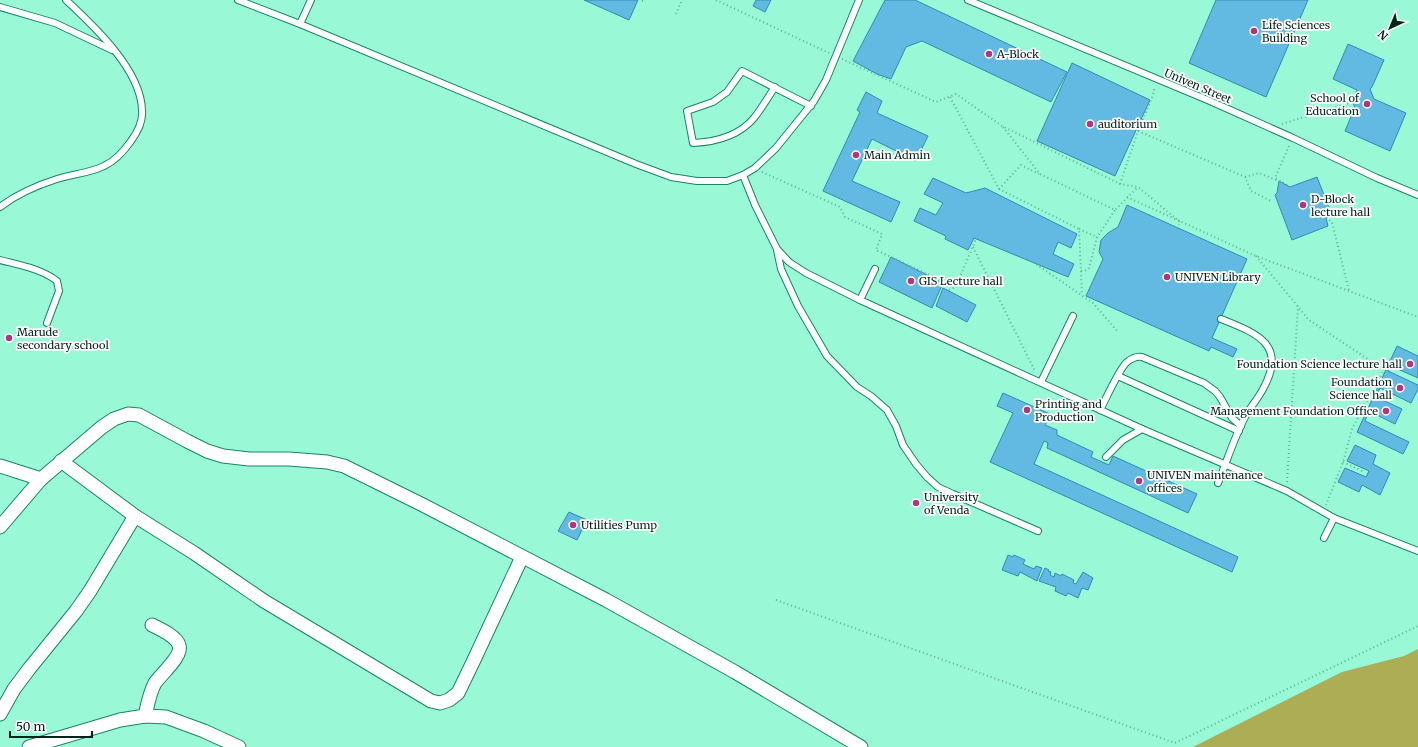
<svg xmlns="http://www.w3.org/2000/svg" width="1418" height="747" viewBox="0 0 1418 747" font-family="Merriweather,serif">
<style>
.forest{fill:#acad54}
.building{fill:#62bae2;stroke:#2f8cb1}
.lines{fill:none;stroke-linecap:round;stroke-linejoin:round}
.service-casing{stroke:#1a8467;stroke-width:8}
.minor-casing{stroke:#1a8467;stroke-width:15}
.path{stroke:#65ae94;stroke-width:2;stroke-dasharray:1 3;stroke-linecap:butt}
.service{stroke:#fff;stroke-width:6}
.minor{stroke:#fff;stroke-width:13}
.poi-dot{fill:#b5347e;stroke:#fff;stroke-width:1.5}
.labels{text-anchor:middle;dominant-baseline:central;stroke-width:3.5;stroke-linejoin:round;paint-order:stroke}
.poi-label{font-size:11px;fill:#04231a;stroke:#fff;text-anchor:start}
.street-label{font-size:11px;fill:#04231a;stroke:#fff}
</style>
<rect width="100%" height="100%" fill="#99f8d6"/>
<path class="forest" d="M1418 649V747H1193L1342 672 1404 656Z"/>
<g class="building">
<path d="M584 0H638L629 20Z"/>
<path d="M756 0H771L765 12 753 6Z"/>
<path d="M885 0H915L1067 72 1051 102 922 41 906 47 891 79 877 74 853 61Z"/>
<path d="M1216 0H1308L1266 97 1189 63Z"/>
<path d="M1348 44 1384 60 1372 87 1370 89 1374 99 1406 113 1390 151 1345 131 1355 107 1352 102 1357 90 1333 79Z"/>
<path d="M1072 63 1150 100 1115 176 1037 141Z"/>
<path d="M866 92 882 101 877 113 928 136 916 161 872 139 852 181 900 202 891 222 823 191 860 112 857 110Z"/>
<path d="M1317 177 1332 215 1326 218 1328 226 1292 240 1275 195 1277 193 1279 181 1290 187Z"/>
<path d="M933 178 966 193 985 188 1077 234 1071 248 1058 242 1053 254 1074 264 1068 277 974 238 968 250 945 239 946 236 914 221 920 208 936 215 943 203 924 194Z"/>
<path d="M1127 205 1247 259 1212 338 1237 349 1233 357 1211 347 1209 351 1086 296 1103 259 1099 252 1101 240 1108 233 1118 227Z"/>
<path d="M891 257 943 283 932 308 879 282Z"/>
<path d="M943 288 976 305 967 322 936 306Z"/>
<path d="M1397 346 1418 356V378L1391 366 1388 371 1418 385V389L1411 403 1380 388 1376 397 1402 409 1395 424 1369 411 1365 421 1409 442 1403 454 1357 432Z"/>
<path d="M1003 393 1050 414 1045 425 1057 430V435L1093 452 1091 457 1109 465 1113 456 1197 494 1188 513 1047 448 1048 443 1044 441 1034 464 1238 557 1232 572 990 462 1013 413 997 406Z"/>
<path d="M1355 445 1376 455 1373 464 1390 473 1380 495 1362 485 1359 492 1338 482 1345 468 1366 477 1369 471 1347 461Z"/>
<path d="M569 512 587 520 577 540 558 531Z"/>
<path d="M1008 555 1013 557 1014 555 1025 560 1023 564 1034 569 1036 566 1042 568 1037 581 1020 572 1018 576 1002 570Z"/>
<path d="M1045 568 1049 570 1048 571 1051 572 1050 575 1054 577 1055 573 1061 576 1062 574 1074 580 1073 583 1076 584 1083 572 1093 578 1088 590 1082 588 1078 598 1068 593 1066 596 1055 591 1056 587 1039 581Z"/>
</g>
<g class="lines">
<g class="service-casing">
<g id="service">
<path d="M238 0 300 24 636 164 671 177 697 181H727L743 175 755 205 777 249 789 262 806 273 860 300 1142 429 1287 491 1334 518 1418 551"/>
<path d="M968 0 1210 101 1293 138 1377 178 1418 195"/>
<path d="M0 7 55 23 112 50"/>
<path d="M300 24 311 0"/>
<path d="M775 87C768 97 762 108 754 118 739 136 715 142 693 143L687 111 713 102 727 92 742 71 811 106"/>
<path d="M743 175 755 168 776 148 814 101 826 80 859 0"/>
<path d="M0 207C17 194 38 185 57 179 73 174 90 173 104 166 115 161 124 151 131 141 137 133 143 121 142 110 141 70 94 26 66 0"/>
<path d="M777 250 781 269 798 306 827 356 857 387 871 396 887 410 896 426 903 445 916 464 927 477 938 487 953 494 1038 531"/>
<path d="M0 260C19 265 42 269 57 281L59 291 47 323"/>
<path d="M860 300 875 269"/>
<path d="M1118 376 1239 431"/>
<path d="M1041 382 1073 316"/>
<path d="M1100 410C1106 399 1119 369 1127 362 1132 358 1136 356 1142 357L1204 383 1215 391 1220 397 1232 418 1241 426"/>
<path d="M1106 457 1123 440 1142 429"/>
<path d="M1218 483C1227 461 1234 438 1245 417 1250 407 1258 399 1263 389 1288 344 1256 333 1221 319"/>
<path d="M1324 538 1334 518"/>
</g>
</g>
<g class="minor-casing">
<g id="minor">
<path d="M61 461 135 516 194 553 264 601 431 701 440 703 449 700 458 693 473 662 522 557"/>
<path d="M0 466 41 479"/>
<path d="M0 527 41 479 102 427 114 419 128 414 139 415 187 441 207 451 223 456 249 459H289L327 462 344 466 421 504 606 600 735 672 861 747"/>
<path d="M0 714 14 689 29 669 76 611 90 591 135 516"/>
<path d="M145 716C148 704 149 694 155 683 161 674 183 656 179 645 176 636 160 629 152 625"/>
<path d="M29 747 120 720 145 716 166 717 204 731 239 747"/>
</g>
</g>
<g class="path">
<path d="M716 0 829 53"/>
<path d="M642 1 646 0"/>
<path d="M676 14 682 0"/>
<path d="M842 59 936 102 956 94 1002 126 1120 184 1138 187 1180 222 1179 225"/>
<path d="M950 97 999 189 1079 229 1082 295"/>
<path d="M1282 124 1352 102"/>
<path d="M1003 127 1040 174 1115 210 1138 187"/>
<path d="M1138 131 1153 95 1155 87"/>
<path d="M1289 146 1275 178 1290 187"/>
<path d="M762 172 840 207 845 217 882 234 876 250 947 283 960 277"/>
<path d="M1245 177 1259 173 1276 180"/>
<path d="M1120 184 1138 131 1245 177 1251 191 1271 201"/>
<path d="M999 189 1021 165 1039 174"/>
<path d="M1127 197 1256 256 1418 317"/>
<path d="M1326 218 1332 222 1349 291"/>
<path d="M1079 229 1097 237"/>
<path d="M973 247 1035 371"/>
<path d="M1256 256 1309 320 1384 370 1352 429 1343 462 1326 505"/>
<path d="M1033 262 1093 303 1118 332"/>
<path d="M1081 271 1087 270 1089 268 1097 237 1115 210"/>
<path d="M949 290 962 284 960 277 976 239"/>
<path d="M1384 370 1390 359"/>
<path d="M1343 462 1362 471"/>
<path d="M1287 482 1298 306"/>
<path d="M776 600 1175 743 1418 626"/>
</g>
<use href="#service" class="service"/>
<use href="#minor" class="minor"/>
</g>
<g class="poi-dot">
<circle cx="1254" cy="31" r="4"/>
<circle cx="989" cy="54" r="4"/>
<circle cx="1367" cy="104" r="4"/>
<circle cx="1090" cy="124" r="4"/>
<circle cx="856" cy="155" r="4"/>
<circle cx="1303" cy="205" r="4"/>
<circle cx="1167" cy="277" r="4"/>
<circle cx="911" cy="281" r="4"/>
<circle cx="9" cy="338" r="4"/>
<circle cx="1410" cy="364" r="4"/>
<circle cx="1400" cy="388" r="4"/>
<circle cx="1027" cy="410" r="4"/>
<circle cx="1386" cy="411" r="4"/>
<circle cx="1139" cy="481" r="4"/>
<circle cx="916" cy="503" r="4"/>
<circle cx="573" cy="525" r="4"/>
</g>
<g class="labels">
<g class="poi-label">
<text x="1262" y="25">Life Sciences<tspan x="1262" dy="13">Building</tspan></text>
<text x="997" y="54">A-Block</text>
<text x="1359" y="98" text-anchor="end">School of<tspan x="1359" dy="13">Education</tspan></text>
<text x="1098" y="124">auditorium</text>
<text x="864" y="155">Main Admin</text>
<text x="1311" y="199">D-Block<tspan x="1311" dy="13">lecture hall</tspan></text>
<text x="1175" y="277">UNIVEN Library</text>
<text x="919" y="281">GIS Lecture hall</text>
<text x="17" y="332">Marude<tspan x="17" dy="13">secondary school</tspan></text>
<text x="1402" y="364" text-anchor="end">Foundation Science lecture hall</text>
<text x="1392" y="382" text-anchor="end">Foundation<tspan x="1392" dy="13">Science hall</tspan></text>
<text x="1035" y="404">Printing and<tspan x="1035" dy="13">Production</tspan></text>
<text x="1378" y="411" text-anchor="end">Management Foundation Office</text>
<text x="1147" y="475">UNIVEN maintenance<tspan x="1147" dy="13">offices</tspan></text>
<text x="924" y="497">University<tspan x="924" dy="13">of Venda</tspan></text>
<text x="581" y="525">Utilities Pump</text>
</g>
<g class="street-label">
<text transform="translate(1198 86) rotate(23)">Univen Street</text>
</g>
</g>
<g transform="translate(1390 28) rotate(224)" stroke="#ffffff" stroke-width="3" paint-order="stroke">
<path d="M0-3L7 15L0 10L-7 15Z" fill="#04231a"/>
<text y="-6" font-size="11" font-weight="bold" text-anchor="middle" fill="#04231a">N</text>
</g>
<path d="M10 731v6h82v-6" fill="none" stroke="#04231a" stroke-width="2"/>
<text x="16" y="731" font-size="12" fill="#04231a" stroke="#ffffff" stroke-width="3" paint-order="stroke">50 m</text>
</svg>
